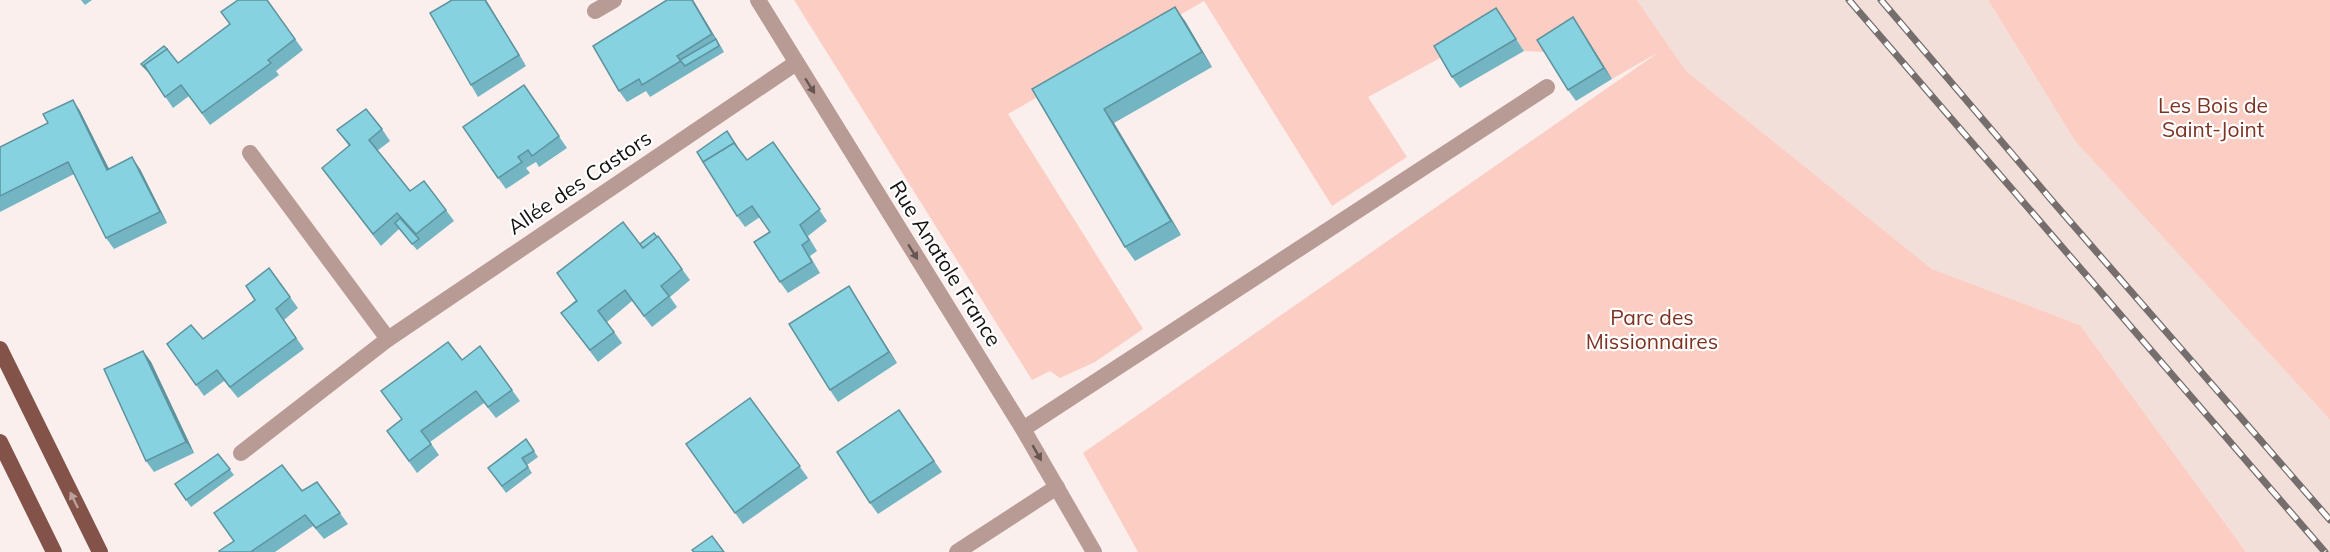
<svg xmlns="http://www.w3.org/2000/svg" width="2330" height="552" viewBox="0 0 2330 552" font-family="Mulish,sans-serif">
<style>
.built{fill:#f2dfda}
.green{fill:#fccec3}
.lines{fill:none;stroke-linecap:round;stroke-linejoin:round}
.service{stroke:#b89b95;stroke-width:16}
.minor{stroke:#b89b95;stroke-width:16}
.primary{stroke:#835349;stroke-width:16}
.rail-casing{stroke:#756e6c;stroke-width:7}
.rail{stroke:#fff;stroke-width:4.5;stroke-dasharray:14;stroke-linecap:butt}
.wall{fill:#73b5c2}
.shaded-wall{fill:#5e939e}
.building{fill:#86d2e1;stroke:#5e939e;stroke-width:1.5}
.oneway{fill:#665652}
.oneway2{fill:#bba09b}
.labels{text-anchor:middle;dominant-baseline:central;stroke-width:4.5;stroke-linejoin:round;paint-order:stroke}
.park-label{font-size:21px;fill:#7c3121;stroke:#fff}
.street-label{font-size:21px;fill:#13100f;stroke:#fff}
</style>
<rect width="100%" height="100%" fill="#fbefed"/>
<path class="built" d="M1637 0H1988L2075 141 2330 420V552H2246L2080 325 1932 269 1686 71Z"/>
<g class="green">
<path d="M794 0H1637L1686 71 1932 269 2080 325 2246 552H1138L1083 453 1659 52 1612 79 1544 52 1524 51 1505 20 1442 57 1368 97 1407 157 1332 206 1204 1 1008 114 1143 329 1095 362 1060 378 1050 371 1032 380Z"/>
<path d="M1988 0H2330V420L2075 141Z"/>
</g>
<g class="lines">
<g class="service">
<path d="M595 11 614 0"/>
<path d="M1023 429 1547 87"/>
</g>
<g class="minor">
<path d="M758 0 1023 429 1094 552"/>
<path d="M250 153 388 339"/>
<path d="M241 453 388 339 796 63"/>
<path d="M957 552 1057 487"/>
</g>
<g class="primary">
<path d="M0 349 100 552"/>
<path d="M0 442 54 552"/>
</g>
<g class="rail-casing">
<g id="rail">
<path d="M1849 0 2325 552"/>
<path d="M1881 0 2054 203 2330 520"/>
</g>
</g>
<use href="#rail" class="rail"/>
</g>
<g class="wall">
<path d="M81 0H92L85 5Z"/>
<path d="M267 0 303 50 276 71 279 75 210 125 189 96 173 108 151 76 141 64 178 63Z"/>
<path d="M452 0H486L526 66 478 97 471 85Z"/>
<path d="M667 0H693L724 52 650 97 646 91 627 102 619 91Z"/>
<path d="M1496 8 1524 51 1460 88 1452 77Z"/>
<path d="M1185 21 1212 67 1114 123 1181 235 1135 261 1125 247 1032 89Z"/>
<path d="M1581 29 1612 79 1576 101 1568 90Z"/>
<path d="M524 85 567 148 539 167 536 162 526 168 530 173 506 189 498 178Z"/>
<path d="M73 100 80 111 109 169H140L167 223 114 249 106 238 74 174 0 212V147L48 123Z"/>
<path d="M382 129 390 141 377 151 410 191 446 210 454 221 417 250 399 229 381 246 322 168 349 146 337 130Z"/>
<path d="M773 142 827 221 808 236 817 251 810 256 820 273 788 293 780 282 770 232 760 217 745 227 737 216 741 152 747 160Z"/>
<path d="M640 244 682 269 690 280 670 297 677 307 652 327 632 301 607 322 622 343 598 362 561 313Z"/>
<path d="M269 268 298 308 284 320 304 349 238 398 224 381 204 396 167 344 203 339 255 300Z"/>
<path d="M856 298 897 363 838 402 830 390Z"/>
<path d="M480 346 520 401 496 418 484 403 430 442 439 455 417 473 387 431 402 419 462 360Z"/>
<path d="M143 351 151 362 194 453 154 472 146 461Z"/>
<path d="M750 398 808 478 743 524 686 444Z"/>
<path d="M899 410 942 472 878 514 870 503Z"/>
<path d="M526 439 538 457 527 465 532 473 506 493 488 468Z"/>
<path d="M218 454 234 475 191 507 175 484Z"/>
<path d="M302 491 340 513 348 524 324 539 313 526 275 552H220Z"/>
</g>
<g class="shaded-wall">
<path d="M485 0H486L526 66 519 55Z"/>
<path d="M692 0H693L724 52 712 34Z"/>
<path d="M1175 7 1185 21 1212 67 1202 52Z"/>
<path d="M1573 17 1581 29 1612 79 1604 68Z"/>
<path d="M73 100 80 111 115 181 107 170Z"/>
<path d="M1104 109 1114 123 1181 235 1171 221Z"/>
<path d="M132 157 140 169 167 223 160 212Z"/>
<path d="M849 286 856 298 897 363 889 352Z"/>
<path d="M143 351 151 362 194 453 186 442Z"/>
</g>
<g class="building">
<path d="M238 0H267L295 39 268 60 271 63 202 113 181 85 165 97 144 65 167 49 178 63 230 24 221 12Z"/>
<path d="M452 0H485L519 55 471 85 430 13Z"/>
<path d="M667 0H692L712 34 677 56 681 61 642 85 639 79 619 91 593 46Z"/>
<path d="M1175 7 1202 52 1104 109 1171 221 1125 247 1032 89Z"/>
<path d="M1496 8 1516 39 1452 77 1434 46Z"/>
<path d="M1573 17 1604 68 1568 90 1537 40Z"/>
<path d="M716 39 719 46 685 66 680 60Z"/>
<path d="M164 46 167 49 144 65 147 70 141 64Z"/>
<path d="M524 85 559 136 532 156 528 150 518 157 522 162 498 178 463 127Z"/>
<path d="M73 100 107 170 132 157 160 212 106 238 68 162 0 196V147L48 123 43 114Z"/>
<path d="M366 109 382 129 369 140 410 191 424 181 446 210 416 234 397 213 373 234 322 168 350 145 337 130Z"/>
<path d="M727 131 737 147 734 143 703 162 697 152Z"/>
<path d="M773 142 820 209 800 225 809 240 802 245 812 262 780 282 754 242 770 232 752 206 737 216 703 162 734 143 747 160Z"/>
<path d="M400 218 419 239 412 244 395 223Z"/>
<path d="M623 222 643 248 658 236 682 269 661 286 669 296 644 316 625 290 598 311 614 332 590 350 561 313 577 301 557 273Z"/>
<path d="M654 233 657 237 643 248 640 244Z"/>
<path d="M269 268 290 297 276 309 296 338 230 387 217 370 196 385 167 344 191 325 203 339 255 300 246 286Z"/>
<path d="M849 286 889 352 830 390 789 324Z"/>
<path d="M448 342 462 360 480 346 512 390 488 407 476 391 421 431 431 444 409 461 387 431 402 419 381 391Z"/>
<path d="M143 351 186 442 146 461 104 369Z"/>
<path d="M750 398 800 466 735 513 686 444Z"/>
<path d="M899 410 934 461 870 503 837 452Z"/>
<path d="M526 439 534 451 522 458 528 467 502 486 488 468Z"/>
<path d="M218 454 230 469 186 500 175 484Z"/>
<path d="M282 465 302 491 317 482 340 513 316 528 305 515 252 551 253 552H220L219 551 234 541 214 513Z"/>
<path d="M712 536 724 552H694L692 550Z"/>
</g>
<defs><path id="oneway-solid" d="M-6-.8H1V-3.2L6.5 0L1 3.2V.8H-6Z" transform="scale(1.5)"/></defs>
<g class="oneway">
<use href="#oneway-solid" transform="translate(810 86) rotate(58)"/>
<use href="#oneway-solid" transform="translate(913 252) rotate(58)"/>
<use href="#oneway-solid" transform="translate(1037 453) rotate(60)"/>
</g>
<use class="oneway2" href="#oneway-solid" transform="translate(74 500) rotate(-116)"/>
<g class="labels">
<g class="park-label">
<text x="2213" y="105">Les Bois de<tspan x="2213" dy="24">Saint-Joint</tspan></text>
<text x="1652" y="317">Parc des<tspan x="1652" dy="24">Missionnaires</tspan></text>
</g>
<g class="street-label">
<text transform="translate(579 182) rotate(-34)">Allée des Castors</text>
<text transform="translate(946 263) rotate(58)">Rue Anatole France</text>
</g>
</g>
</svg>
